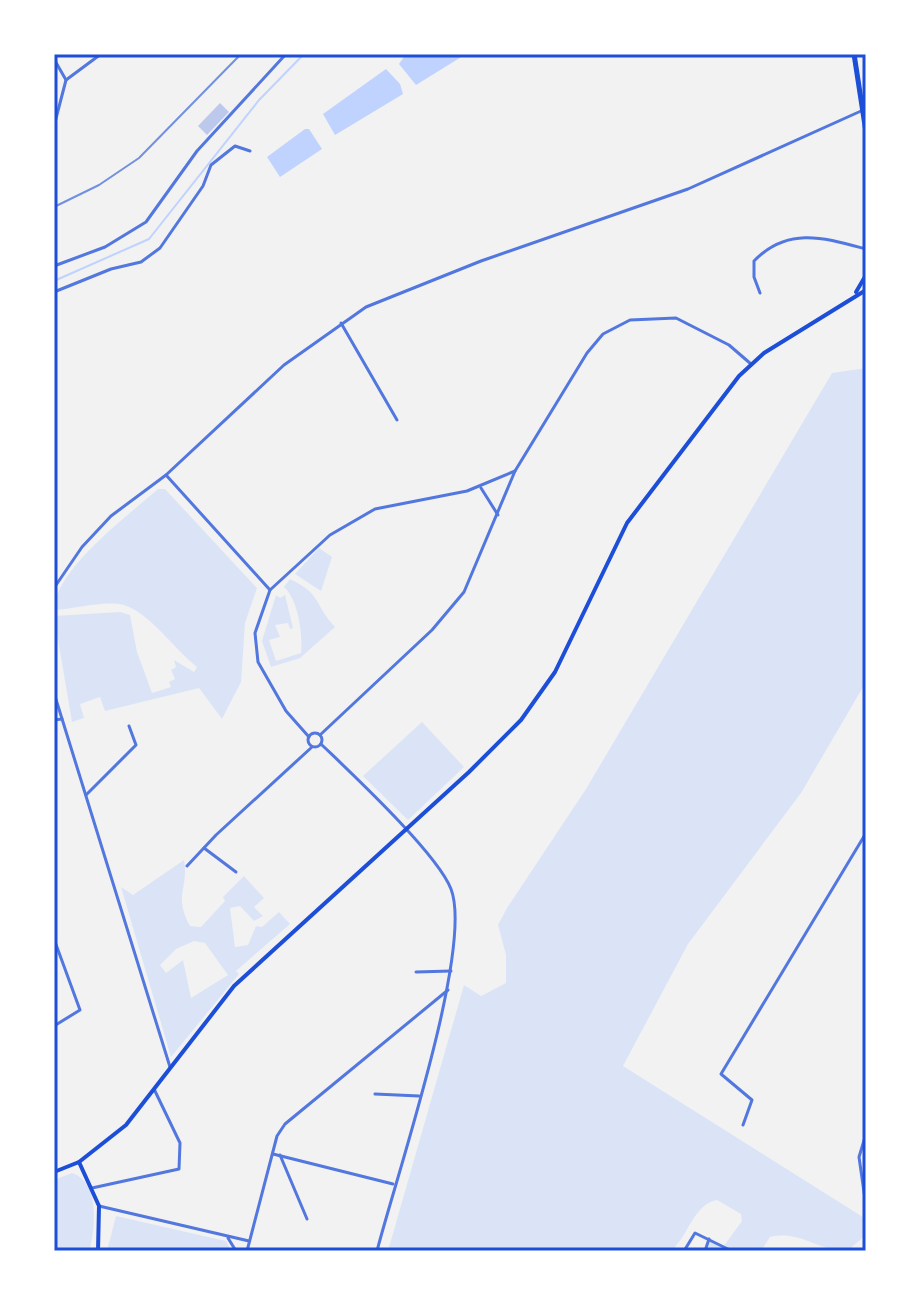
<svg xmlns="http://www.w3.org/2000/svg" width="920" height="1305" viewBox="0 0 920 1305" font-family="'Golos Text',sans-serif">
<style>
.green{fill:#dbe4f7;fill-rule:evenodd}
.water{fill:#bfd3fe}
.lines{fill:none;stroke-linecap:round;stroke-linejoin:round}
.stream{stroke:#bfd3fe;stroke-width:2}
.building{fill:#bdc9ec}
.minor{stroke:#5277de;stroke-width:3}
.secondary{stroke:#1d4ed8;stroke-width:4}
.trunk{stroke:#1d4ed8;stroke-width:5}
.rail{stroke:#7290e2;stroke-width:2}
.neatline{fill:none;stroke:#1d4ed8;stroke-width:3}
</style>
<rect width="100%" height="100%" fill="#f2f2f2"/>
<g class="green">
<path d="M866 368V682L801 793 688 944 623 1066 866 1219V1235L847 1251C816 1251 802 1230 770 1237L761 1251H707L710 1241 723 1247 742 1221 741 1214 717 1200C695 1204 689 1232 675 1247L678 1251H388L464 985 481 996 506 983V955L498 925 507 908 586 789 832 373Z"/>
<path d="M158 489H165L257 588 245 623 241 682 222 719 199 688 105 711 100 697 80 704 84 718 72 722 54 616 120 612 130 615 137 652 152 693 171 687 169 682 175 679 171 670 176 667 174 660 194 672 197 667C175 650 151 614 124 605 105 600 75 609 54 610 54 570 129 515 158 489Z"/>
<path d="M319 548 332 557 321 591 295 574Z"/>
<path d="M290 579C322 594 313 603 335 627L300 658 271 667 262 641 276 595 280 598 285 595 293 628 290 629 288 623 275 625 280 637 269 640 276 661 301 653C303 634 298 599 284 587Z"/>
<path d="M422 722 464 767 408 820 363 776Z"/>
<path d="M184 860C189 889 173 895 190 926L201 927 225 901 223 897 244 876 264 898 254 907 263 916 254 921 240 906 230 908 235 947 248 945 256 926 262 927 279 912 290 924 236 971 239 974 171 1057 121 887 133 895ZM194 941 205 943 228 975 191 998 183 960 166 973 160 965 176 949Z"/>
<path d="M72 1173C100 1182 95 1227 90 1249L54 1251V1180Z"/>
<path d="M116 1216 226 1241 231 1251H107Z"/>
</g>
<g class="water">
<path d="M406 54H466L416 85 399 64Z"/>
<path d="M386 69 400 84 403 94 335 135 323 114Z"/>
<path d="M305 129H309L322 149 280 177 267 157Z"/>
</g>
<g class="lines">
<path class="stream" d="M54 281 149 239 259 100 304 54"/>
</g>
<path class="building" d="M220 103 229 112 207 135 198 126Z"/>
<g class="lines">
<g class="minor">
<path d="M54 59 66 80 54 126"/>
<path d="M66 80 101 54"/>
<path d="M54 266 105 247 146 222 197 151 286 54"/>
<path d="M54 292 111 269 141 262 160 248 203 186 211 165 235 146 250 151"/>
<path d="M760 293 754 277V261C788 226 825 238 866 249"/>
<path d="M341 323 397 420"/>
<path d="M166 475 270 590"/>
<path d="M481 488 498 515"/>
<path d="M54 588 82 547 111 516 166 475 284 365 366 307 481 261 688 189 861 111"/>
<path d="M54 693 170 1067"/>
<path d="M54 720 62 719"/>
<circle cx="315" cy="740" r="7"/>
<path d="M320 735 432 630 464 592 515 471 587 353 603 334 630 320 676 318 729 345 751 364"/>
<path d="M309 737 286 711 258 662 255 633 270 590 330 535 375 509 467 491 515 471"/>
<path d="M321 744C351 773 437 853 451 889 474 948 395 1180 377 1251"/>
<path d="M86 795 136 745 129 726"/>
<path d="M204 848 236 872"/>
<path d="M187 866 216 835 312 747"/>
<path d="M54 939 80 1010 54 1026"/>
<path d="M416 972 451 971"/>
<path d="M375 1094 419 1096"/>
<path d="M743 1125 752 1100 721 1074 866 833"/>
<path d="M866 1134 859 1157 866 1206"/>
<path d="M273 1154 393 1184"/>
<path d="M280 1155 307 1219"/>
<path d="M92 1188 179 1169 180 1143 154 1089"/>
<path d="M99 1206 249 1241"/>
<path d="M228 1238 236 1251"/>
<path d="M247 1251 277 1136 285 1124 448 990"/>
<path d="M684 1251 695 1233 732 1251"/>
<path d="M705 1251 709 1239"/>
</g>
<g class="secondary">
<path d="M856 292 866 275"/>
<path d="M79 1162 99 1206 98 1251"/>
<path d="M54 1172 79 1162 126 1125 234 986 469 772 521 720 555 672 627 523 739 376 764 353 866 290"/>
</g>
<path class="trunk" d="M854 54 866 132"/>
<path class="rail" d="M54 207 99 185 139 158 241 54"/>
</g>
<rect width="920" height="1305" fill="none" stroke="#ffffff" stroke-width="112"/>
<rect x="56" y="56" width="808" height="1193" class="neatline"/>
</svg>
